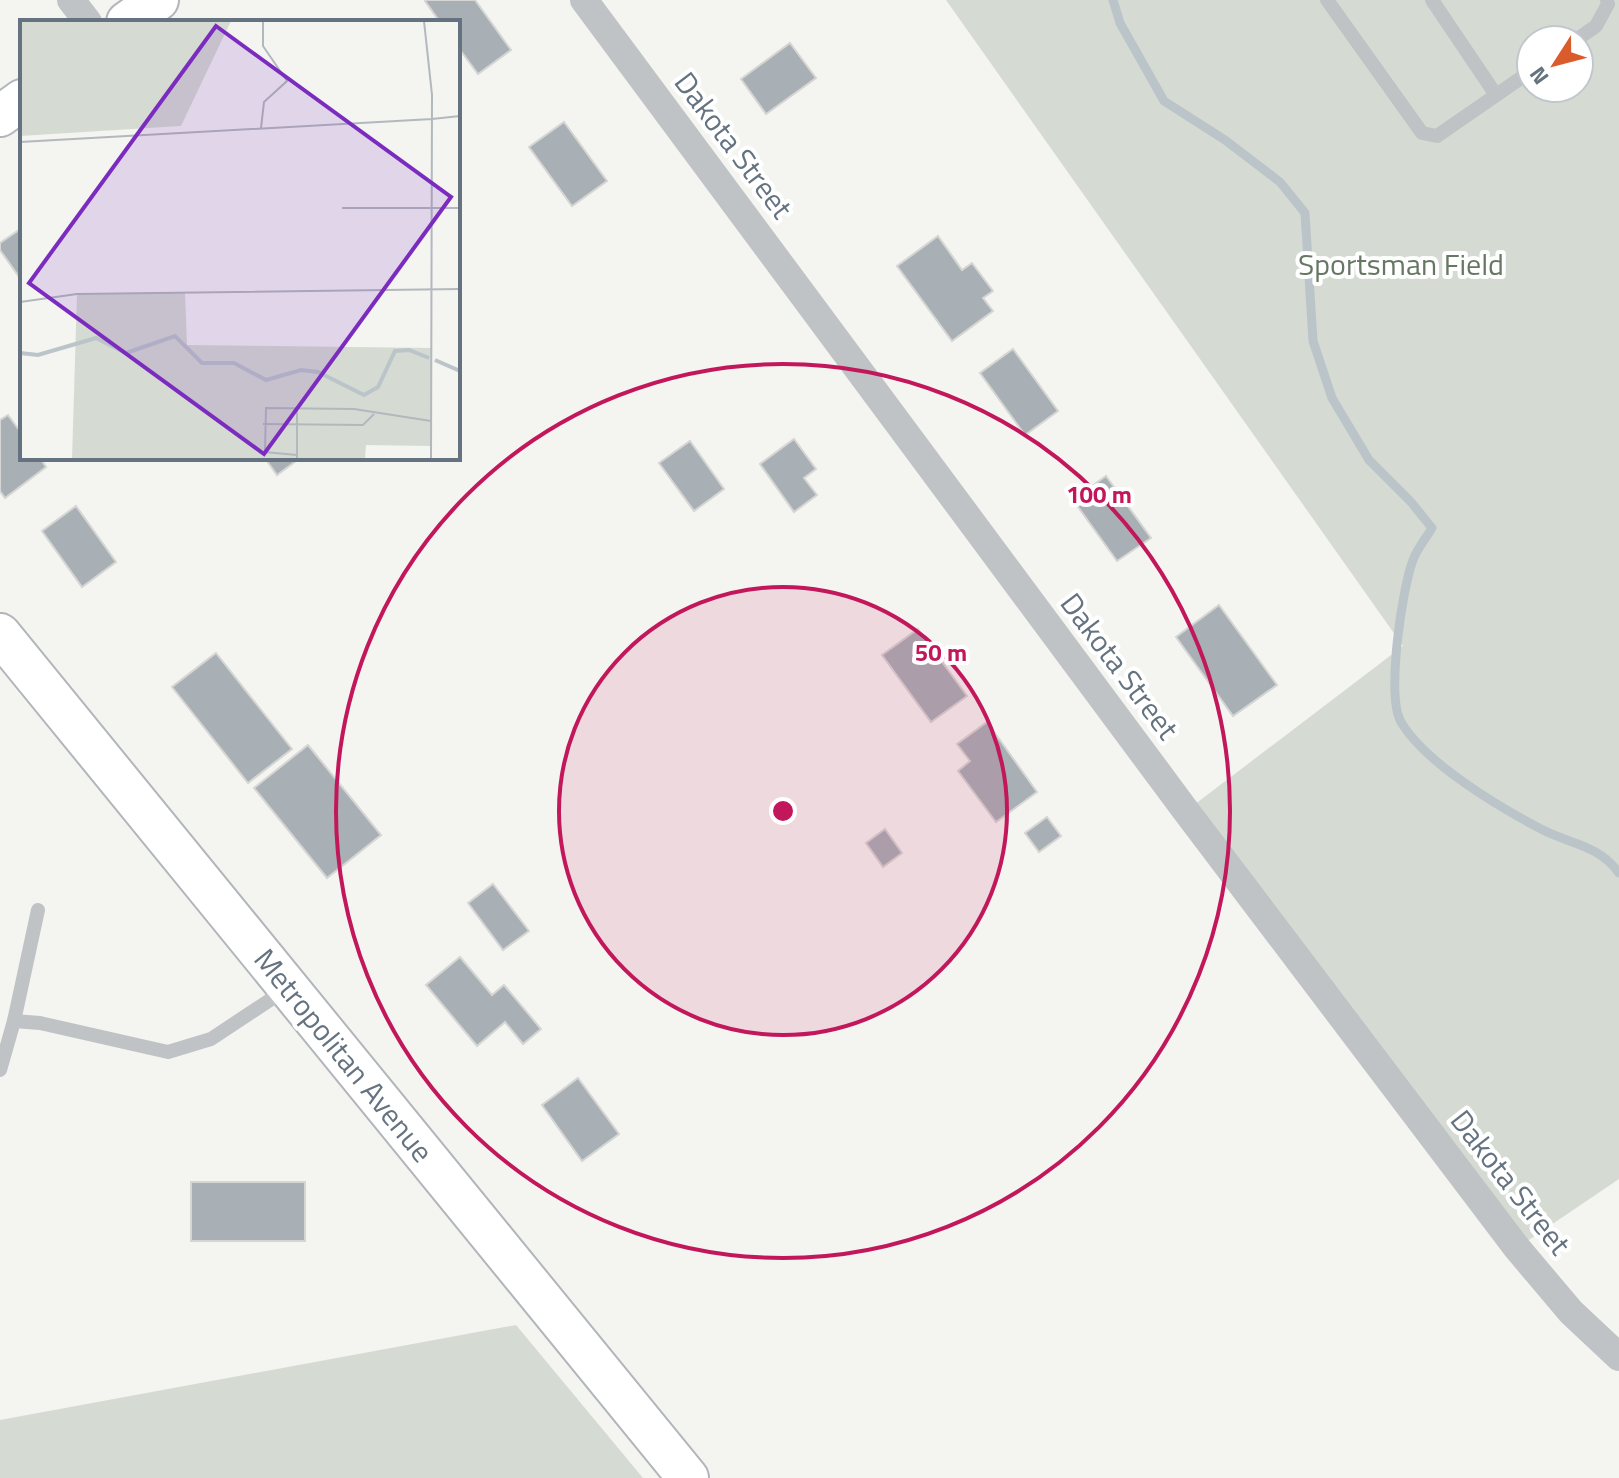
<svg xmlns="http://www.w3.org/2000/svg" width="1619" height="1478" viewBox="0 0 1619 1478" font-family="'Titillium Web',sans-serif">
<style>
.green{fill:#d5dbd2;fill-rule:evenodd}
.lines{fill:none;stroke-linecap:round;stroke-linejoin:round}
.stream{stroke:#bbc4c9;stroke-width:9}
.building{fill:#a9b0b5;stroke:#d5d5d3;stroke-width:2}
.secondary-casing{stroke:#b2b6ba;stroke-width:44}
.lane{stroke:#bfc3c6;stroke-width:14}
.street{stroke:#bfc3c6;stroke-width:28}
.secondary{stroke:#fff;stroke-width:40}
.ring{fill:none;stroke:#c2185b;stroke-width:4}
.labels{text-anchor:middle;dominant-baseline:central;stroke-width:8;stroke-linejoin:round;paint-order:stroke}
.street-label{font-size:30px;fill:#657380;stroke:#fff}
.park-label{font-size:30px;fill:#667863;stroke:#fff}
.inset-river{fill:none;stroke:#bbc4c9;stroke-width:4}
.inset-road{fill:none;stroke:#b2b8bd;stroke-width:2}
.view{fill:#7b2cbf;fill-opacity:0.15;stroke:#7b2cbf;stroke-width:4}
.inset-edge{fill:none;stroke:#657380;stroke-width:4}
.centre{fill:#c2185b;stroke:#fff;stroke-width:4}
.ring-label{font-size:24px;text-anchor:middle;font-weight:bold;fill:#c2185b;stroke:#fff;stroke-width:8;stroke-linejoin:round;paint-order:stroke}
</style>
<rect width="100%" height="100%" fill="#f4f4f1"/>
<g class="green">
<path d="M946 0H1619V1179L1517 1248 1186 811 1403 646ZM1531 40H1579V88H1531Z"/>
<path d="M516 1325 643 1478H0V1420Z"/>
</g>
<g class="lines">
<path class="stream" d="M1113 0 1120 23 1164 101 1225 140 1280 182 1305 213 1313 341 1332 398 1369 460 1411 502 1432 528C1426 538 1417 549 1413 560 1402 589 1386 696 1401 722 1425 763 1499 807 1541 829 1569 844 1598 844 1619 873"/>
</g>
<g class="building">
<path d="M427 0H475L511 50 478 74 458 47V22H440L425 1Z"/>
<path d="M790 43 816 78 766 114 741 79Z"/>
<path d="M564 122 607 181 572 206 529 147Z"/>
<path d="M22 228V281L0 250V243Z"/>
<path d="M938 236 962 270 972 263 993 291 983 298 993 311 952 341 897 266Z"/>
<path d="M1013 349 1058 411 1025 435 980 373Z"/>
<path d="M8 415 22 434V458H40L46 467 5 498 0 491V420Z"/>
<path d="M794 439 816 469 804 478 817 495 794 512 760 464Z"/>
<path d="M690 441 724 489 694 511 659 463Z"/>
<path d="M265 458H300L277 475Z"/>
<path d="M1106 476 1151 538 1117 561 1073 500Z"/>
<path d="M76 506 116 562 82 587 42 531Z"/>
<path d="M1219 605 1277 685 1233 716 1176 637Z"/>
<path d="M918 629 967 696 931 722 882 655Z"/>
<path d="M216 653 292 749 248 783 172 687Z"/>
<path d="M987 722 1037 792 996 822 958 771 970 761 957 744Z"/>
<path d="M308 745 381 835 327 878 254 788Z"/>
<path d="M1047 817 1061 836 1039 852 1025 833Z"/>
<path d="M885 829 902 853 883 867 866 843Z"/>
<path d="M493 884 529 931 503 950 468 903Z"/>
<path d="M460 957 492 995 504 985 541 1029 523 1044 505 1022 477 1046 426 985Z"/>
<path d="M578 1078 619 1134 582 1161 542 1105Z"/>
<rect x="191" y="1182" width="114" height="59"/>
</g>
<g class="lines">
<g class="secondary-casing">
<g id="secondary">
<path d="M127 22 158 0"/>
<path d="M0 116 22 100"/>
<path d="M0 634 688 1478"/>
</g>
</g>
<g class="lane">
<path d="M1327 0 1422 133 1437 136 1531 71"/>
<path d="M1432 0 1496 95"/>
<path d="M1576 40 1596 26 1608 4 1607 0"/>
<path d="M14 1021 38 910"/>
<path d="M0 1070 14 1021 40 1023 168 1052 211 1039 285 990"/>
</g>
<g class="street">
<path d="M71 0 88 22"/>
<path d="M584 0 1186 811 1517 1248 1571 1312 1619 1357"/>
</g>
<use href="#secondary" class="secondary"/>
</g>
<circle cx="783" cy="811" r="224" fill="#c2185b" fill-opacity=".12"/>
<g class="ring">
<circle cx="783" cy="811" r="224"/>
<circle cx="783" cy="811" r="447"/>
</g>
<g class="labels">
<g class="street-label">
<text transform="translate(734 145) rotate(53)">Dakota Street</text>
<text transform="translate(1120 666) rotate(53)">Dakota Street</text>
<text transform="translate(344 1055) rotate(51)">Metropolitan Avenue</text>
<text transform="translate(1511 1182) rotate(52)">Dakota Street</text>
</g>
<g class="park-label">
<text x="1401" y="264">Sportsman Field</text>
</g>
</g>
<g transform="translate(20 20)">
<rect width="440" height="440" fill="#f4f4f1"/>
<path d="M0 1H211L161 106 0 116ZM165 272 167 325 411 328V426L346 425 345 439H52L57 274Z" fill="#d5dbd2"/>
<path class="inset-river" d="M0 333 18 335 76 318 106 333 155 316 182 343H214L246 360 281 350 298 352 344 375 358 367 375 331 389 330 409 338M415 340 440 351"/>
<path class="inset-road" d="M404 1 412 75 411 439M412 99 440 96M241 108 244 82 267 61 243 26V1M0 122 412 99M322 188H440M0 282 57 274 440 269M243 404 343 405 354 394M277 435 245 432 246 388 334 389 411 401M277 438V388"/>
<path class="view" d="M196 6 431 177 244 434 9 263Z"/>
<rect width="440" height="440" class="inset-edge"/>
</g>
<circle cx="783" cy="811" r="12" class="centre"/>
<g class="ring-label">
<text x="1099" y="503">100 m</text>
<text x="941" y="661">50 m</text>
</g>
<g transform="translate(1555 64) rotate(234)"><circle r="38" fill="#ffffff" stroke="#c1c7cc" stroke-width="2"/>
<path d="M0-6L14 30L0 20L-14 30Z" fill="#da5b2b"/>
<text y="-12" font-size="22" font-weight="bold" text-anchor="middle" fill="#657380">N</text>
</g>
</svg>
